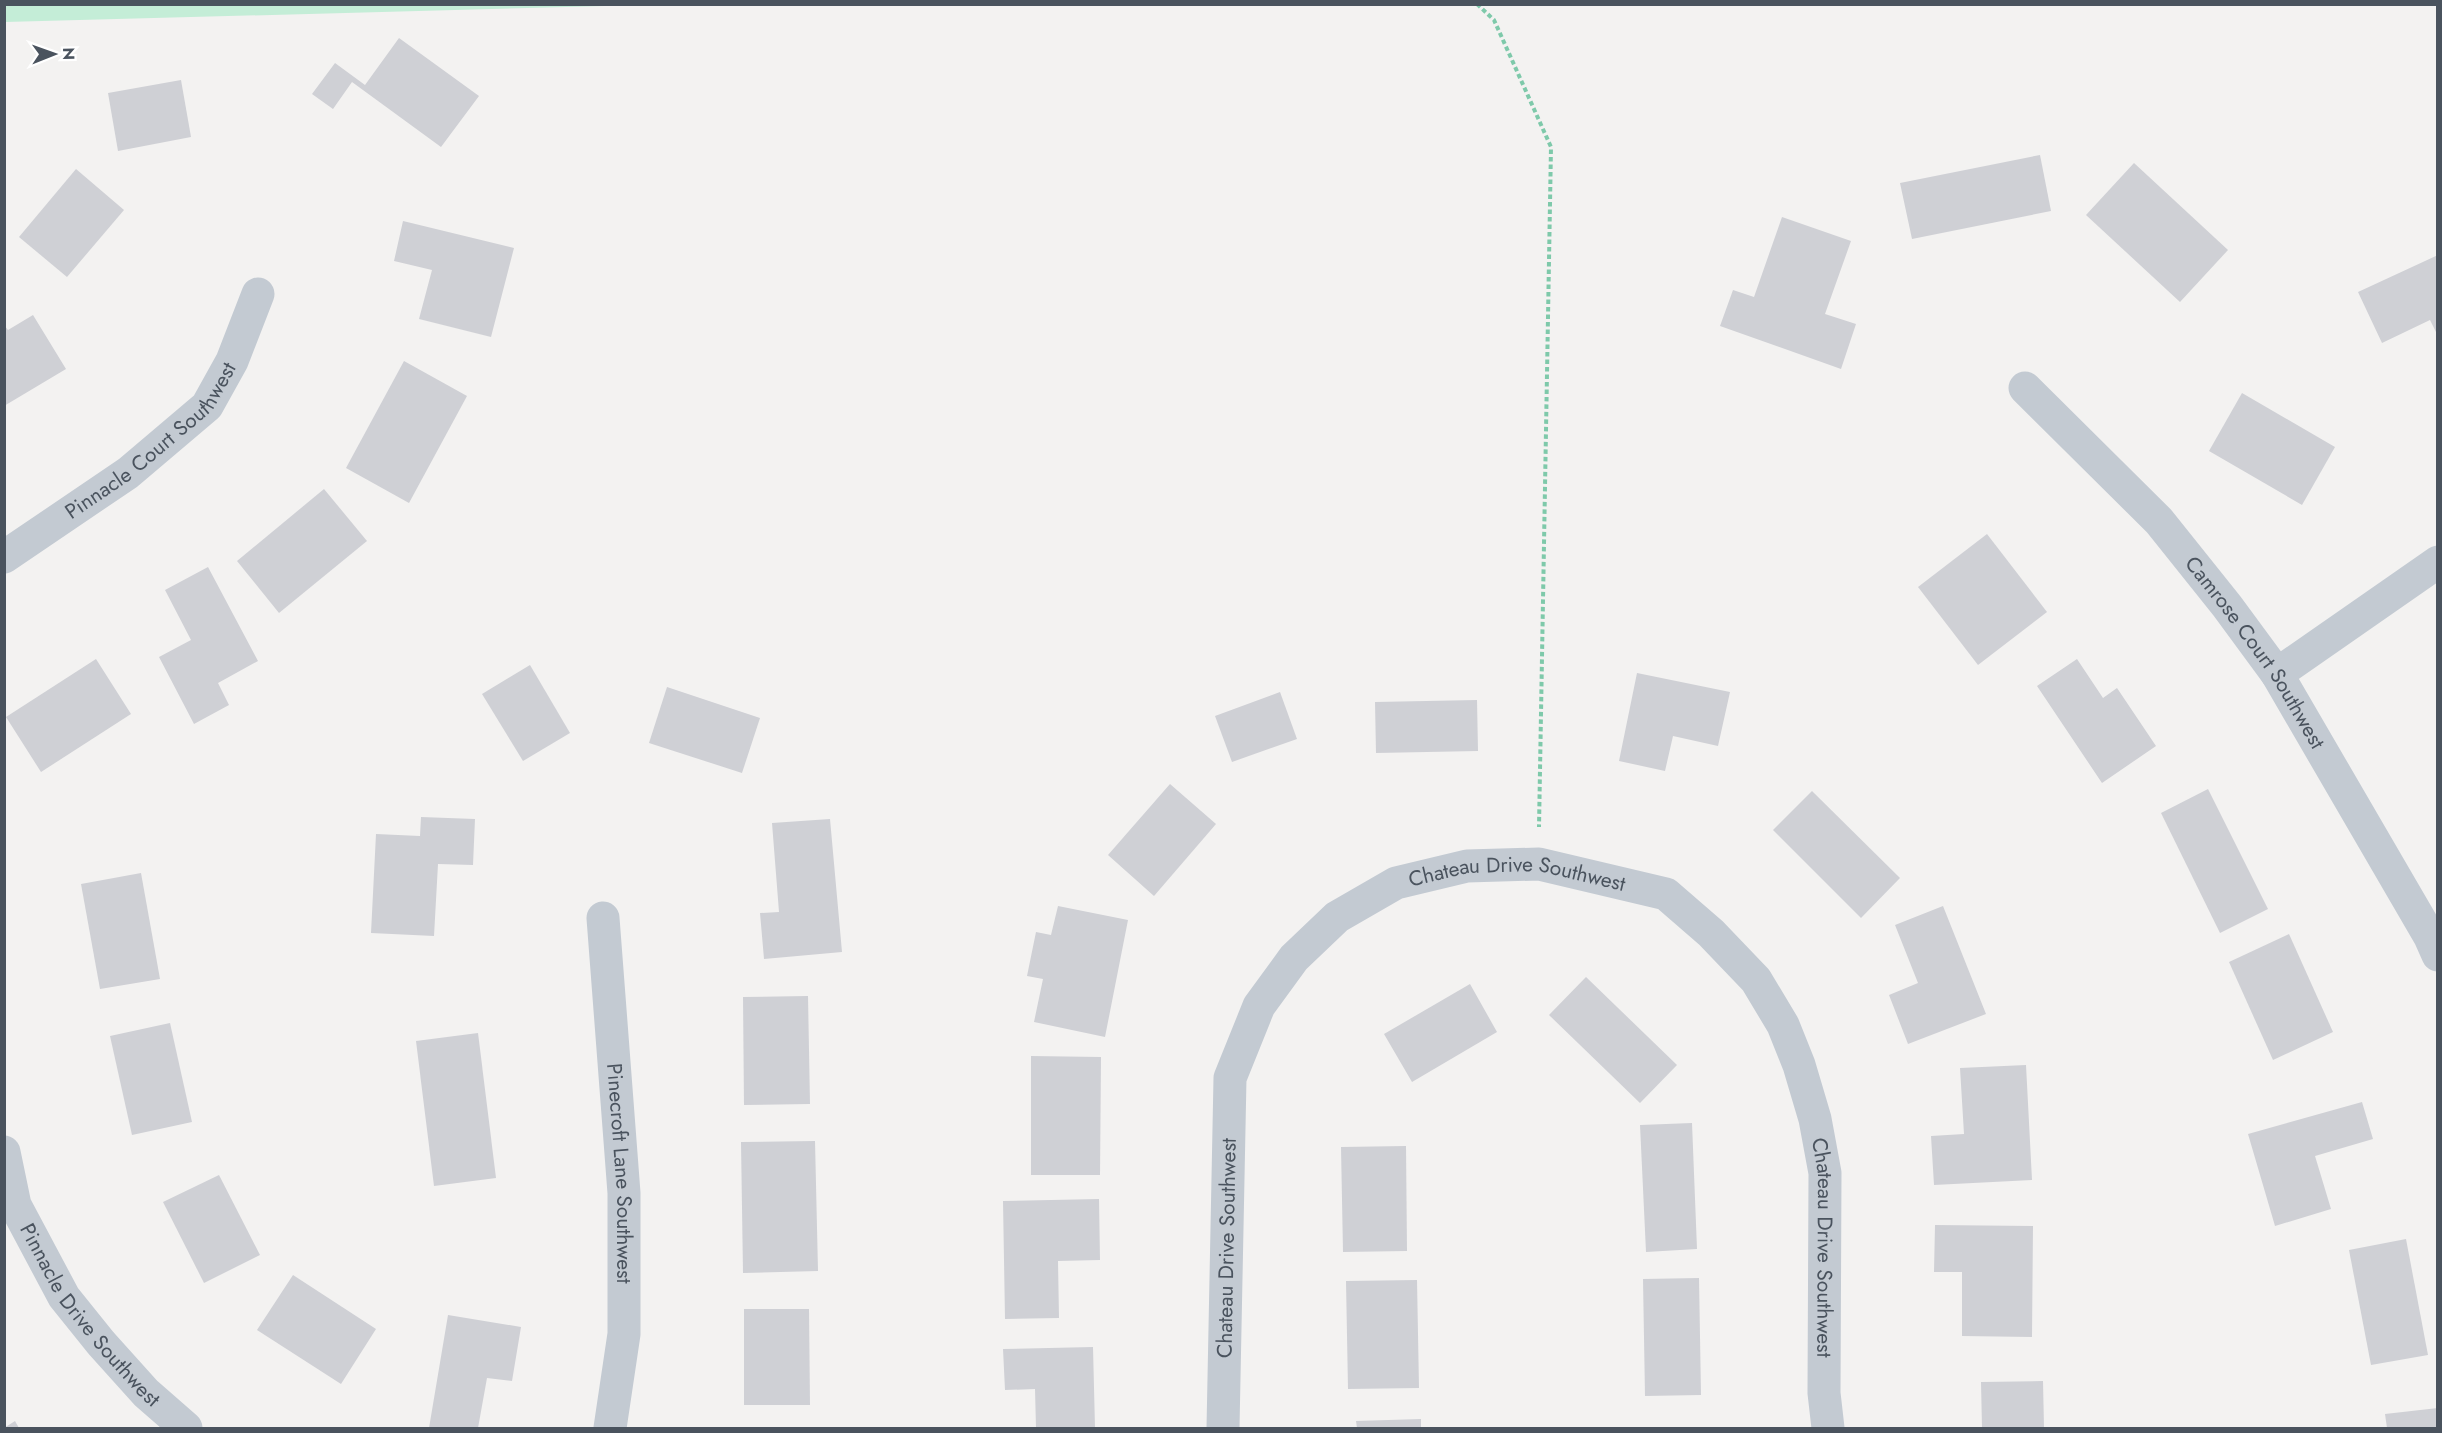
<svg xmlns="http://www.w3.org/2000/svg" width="2442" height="1433" viewBox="0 0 2442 1433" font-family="Jost,sans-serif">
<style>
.green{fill:#c4edd7}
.building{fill:#cfd0d5}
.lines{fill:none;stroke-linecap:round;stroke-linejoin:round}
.path{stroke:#7ec9aa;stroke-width:4;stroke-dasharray:4.5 3;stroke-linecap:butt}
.street{stroke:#c3cad2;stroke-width:33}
.labels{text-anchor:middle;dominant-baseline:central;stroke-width:6;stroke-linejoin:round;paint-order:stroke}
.street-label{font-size:21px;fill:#4a535e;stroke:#fff}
</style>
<rect width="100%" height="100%" fill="#f3f2f1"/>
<path class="green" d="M5 4H644V5L5 22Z"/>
<g class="building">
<path d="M399 38 479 96 441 147 352 82 333 109 312 94 335 63 365 85Z"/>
<path d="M181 80 191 137 118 151 108 93Z"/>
<path d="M2040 155 2051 211 1912 239 1900 183Z"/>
<path d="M2134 163 2228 250 2180 302 2086 215Z"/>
<path d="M76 169 124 210 67 277 19 237Z"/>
<path d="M1782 217 1851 241 1825 314 1856 324 1841 369 1720 326 1733 290 1754 297Z"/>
<path d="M403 221 514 248 491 337 419 319 432 270 394 261Z"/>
<path d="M2438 255V336L2430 320 2382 343 2358 292Z"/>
<path d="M33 315 66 369 4 406V325L8 330Z"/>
<path d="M404 361 467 396 409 503 346 468Z"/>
<path d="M2242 393 2335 447 2302 505 2209 451Z"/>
<path d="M324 489 367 541 279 613 237 561Z"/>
<path d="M1987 534 2047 612 1978 665 1918 587Z"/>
<path d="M208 567 258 661 218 683 229 705 194 724 159 657 191 640 165 590Z"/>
<path d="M96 659 131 714 41 772 6 717Z"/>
<path d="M2077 659 2103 698 2117 688 2156 746 2102 783 2037 686Z"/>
<path d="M530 665 570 733 523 761 482 694Z"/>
<path d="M1637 673 1730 692 1718 746 1673 736 1665 771 1619 761Z"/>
<path d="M667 687 760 718 742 773 649 743Z"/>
<path d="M1280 692 1297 739 1232 762 1215 716Z"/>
<path d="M1477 700 1478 751 1376 753 1375 702Z"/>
<path d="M1170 784 1216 824 1154 896 1108 855Z"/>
<path d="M2208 789 2268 909 2220 933 2161 813Z"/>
<path d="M1812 791 1900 878 1861 918 1773 830Z"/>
<path d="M421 817 475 819 473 865 438 864 434 936 371 933 376 834 420 836Z"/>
<path d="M830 819 842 952 764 959 760 913 779 912 772 823Z"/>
<path d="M141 873 160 979 100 989 81 884Z"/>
<path d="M1058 906 1128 920 1105 1037 1034 1022 1043 979 1027 976 1036 932 1051 935Z"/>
<path d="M1943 906 1986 1014 1908 1044 1889 995 1918 983 1895 925Z"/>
<path d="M2289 934 2333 1032 2273 1060 2229 962Z"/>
<path d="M1586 977 1677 1065 1640 1103 1549 1015Z"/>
<path d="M1470 984 1497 1032 1412 1082 1384 1034Z"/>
<path d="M808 996 810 1104 744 1105 743 997Z"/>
<path d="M170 1023 192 1122 132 1135 110 1036Z"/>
<path d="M478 1033 496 1178 434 1186 416 1041Z"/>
<path d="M1031 1056 1101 1057 1100 1175H1031Z"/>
<path d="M2026 1065 2032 1180 1934 1185 1931 1136 1964 1134 1960 1068Z"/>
<path d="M2362 1102 2373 1139 2315 1156 2331 1209 2275 1226 2248 1134Z"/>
<path d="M1692 1123 1697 1249 1646 1252 1640 1125Z"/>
<path d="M815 1141 818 1271 743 1273 741 1142Z"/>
<path d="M1406 1146 1407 1251 1343 1252 1341 1147Z"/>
<path d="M219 1175 260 1255 204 1283 163 1202Z"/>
<path d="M1099 1199 1100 1260 1058 1261 1059 1318 1005 1319 1003 1201Z"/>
<path d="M1935 1225 2033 1226 2032 1337 1962 1336V1272H1934Z"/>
<path d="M2406 1239 2428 1355 2371 1365 2349 1250Z"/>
<path d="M293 1275 376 1329 341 1384 257 1330Z"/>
<path d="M1699 1278 1701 1395 1645 1396 1643 1279Z"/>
<path d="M1417 1280 1419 1388 1348 1389 1346 1281Z"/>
<path d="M744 1309H809L810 1405H744Z"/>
<path d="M448 1315 521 1327 512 1381 487 1378 478 1428H429Z"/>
<path d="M1093 1347 1095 1428H1036L1035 1389 1005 1390 1003 1349Z"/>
<path d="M2043 1381 2044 1428H1982L1981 1382Z"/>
<path d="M2438 1408V1428H2387L2385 1414Z"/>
<path d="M1421 1419V1428H1357L1356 1421Z"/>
<path d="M15 1421 19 1428H4Z"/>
</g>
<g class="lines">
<path class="path" d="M1477 4 1494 20 1551 147 1539 827"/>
<g class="street">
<path id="s1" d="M2025 388 2159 521 2227 606 2277 674 2430 937 2438 955"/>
<path id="s2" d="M4 557 128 473 207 406 232 361 258 294"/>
<path d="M2277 674 2438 562"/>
<path id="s3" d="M603 918 624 1193V1334L610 1428"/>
<path id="s4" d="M4 1152 15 1205 64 1297 101 1343 146 1393 186 1428"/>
<path id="s5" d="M1223 1428 1230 1078 1259 1006 1294 958 1337 917 1396 883 1467 866 1539 864 1666 894 1711 933 1756 980 1783 1025 1799 1065 1815 1119 1825 1173 1824 1393 1828 1428"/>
</g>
</g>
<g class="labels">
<g class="street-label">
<text stroke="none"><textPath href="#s2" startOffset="189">Pinnacle Court Southwest</textPath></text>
<text stroke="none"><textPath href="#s1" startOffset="352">Camrose Court Southwest</textPath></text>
<text stroke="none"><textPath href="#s5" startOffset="738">Chateau Drive Southwest</textPath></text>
<text stroke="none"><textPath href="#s3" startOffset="256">Pinecroft Lane Southwest</textPath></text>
<text stroke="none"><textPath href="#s5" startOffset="180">Chateau Drive Southwest</textPath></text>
<text stroke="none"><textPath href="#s5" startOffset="1296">Chateau Drive Southwest</textPath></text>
<text stroke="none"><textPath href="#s4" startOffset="188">Pinnacle Drive Southwest</textPath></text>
</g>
</g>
<rect width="2442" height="1433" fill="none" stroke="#4a535e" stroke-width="12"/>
<g transform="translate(54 54) rotate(89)" stroke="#ffffff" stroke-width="4.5" paint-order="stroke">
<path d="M0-4.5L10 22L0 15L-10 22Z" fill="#4a535e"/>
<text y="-9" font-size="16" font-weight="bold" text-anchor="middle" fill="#4a535e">N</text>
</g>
</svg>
